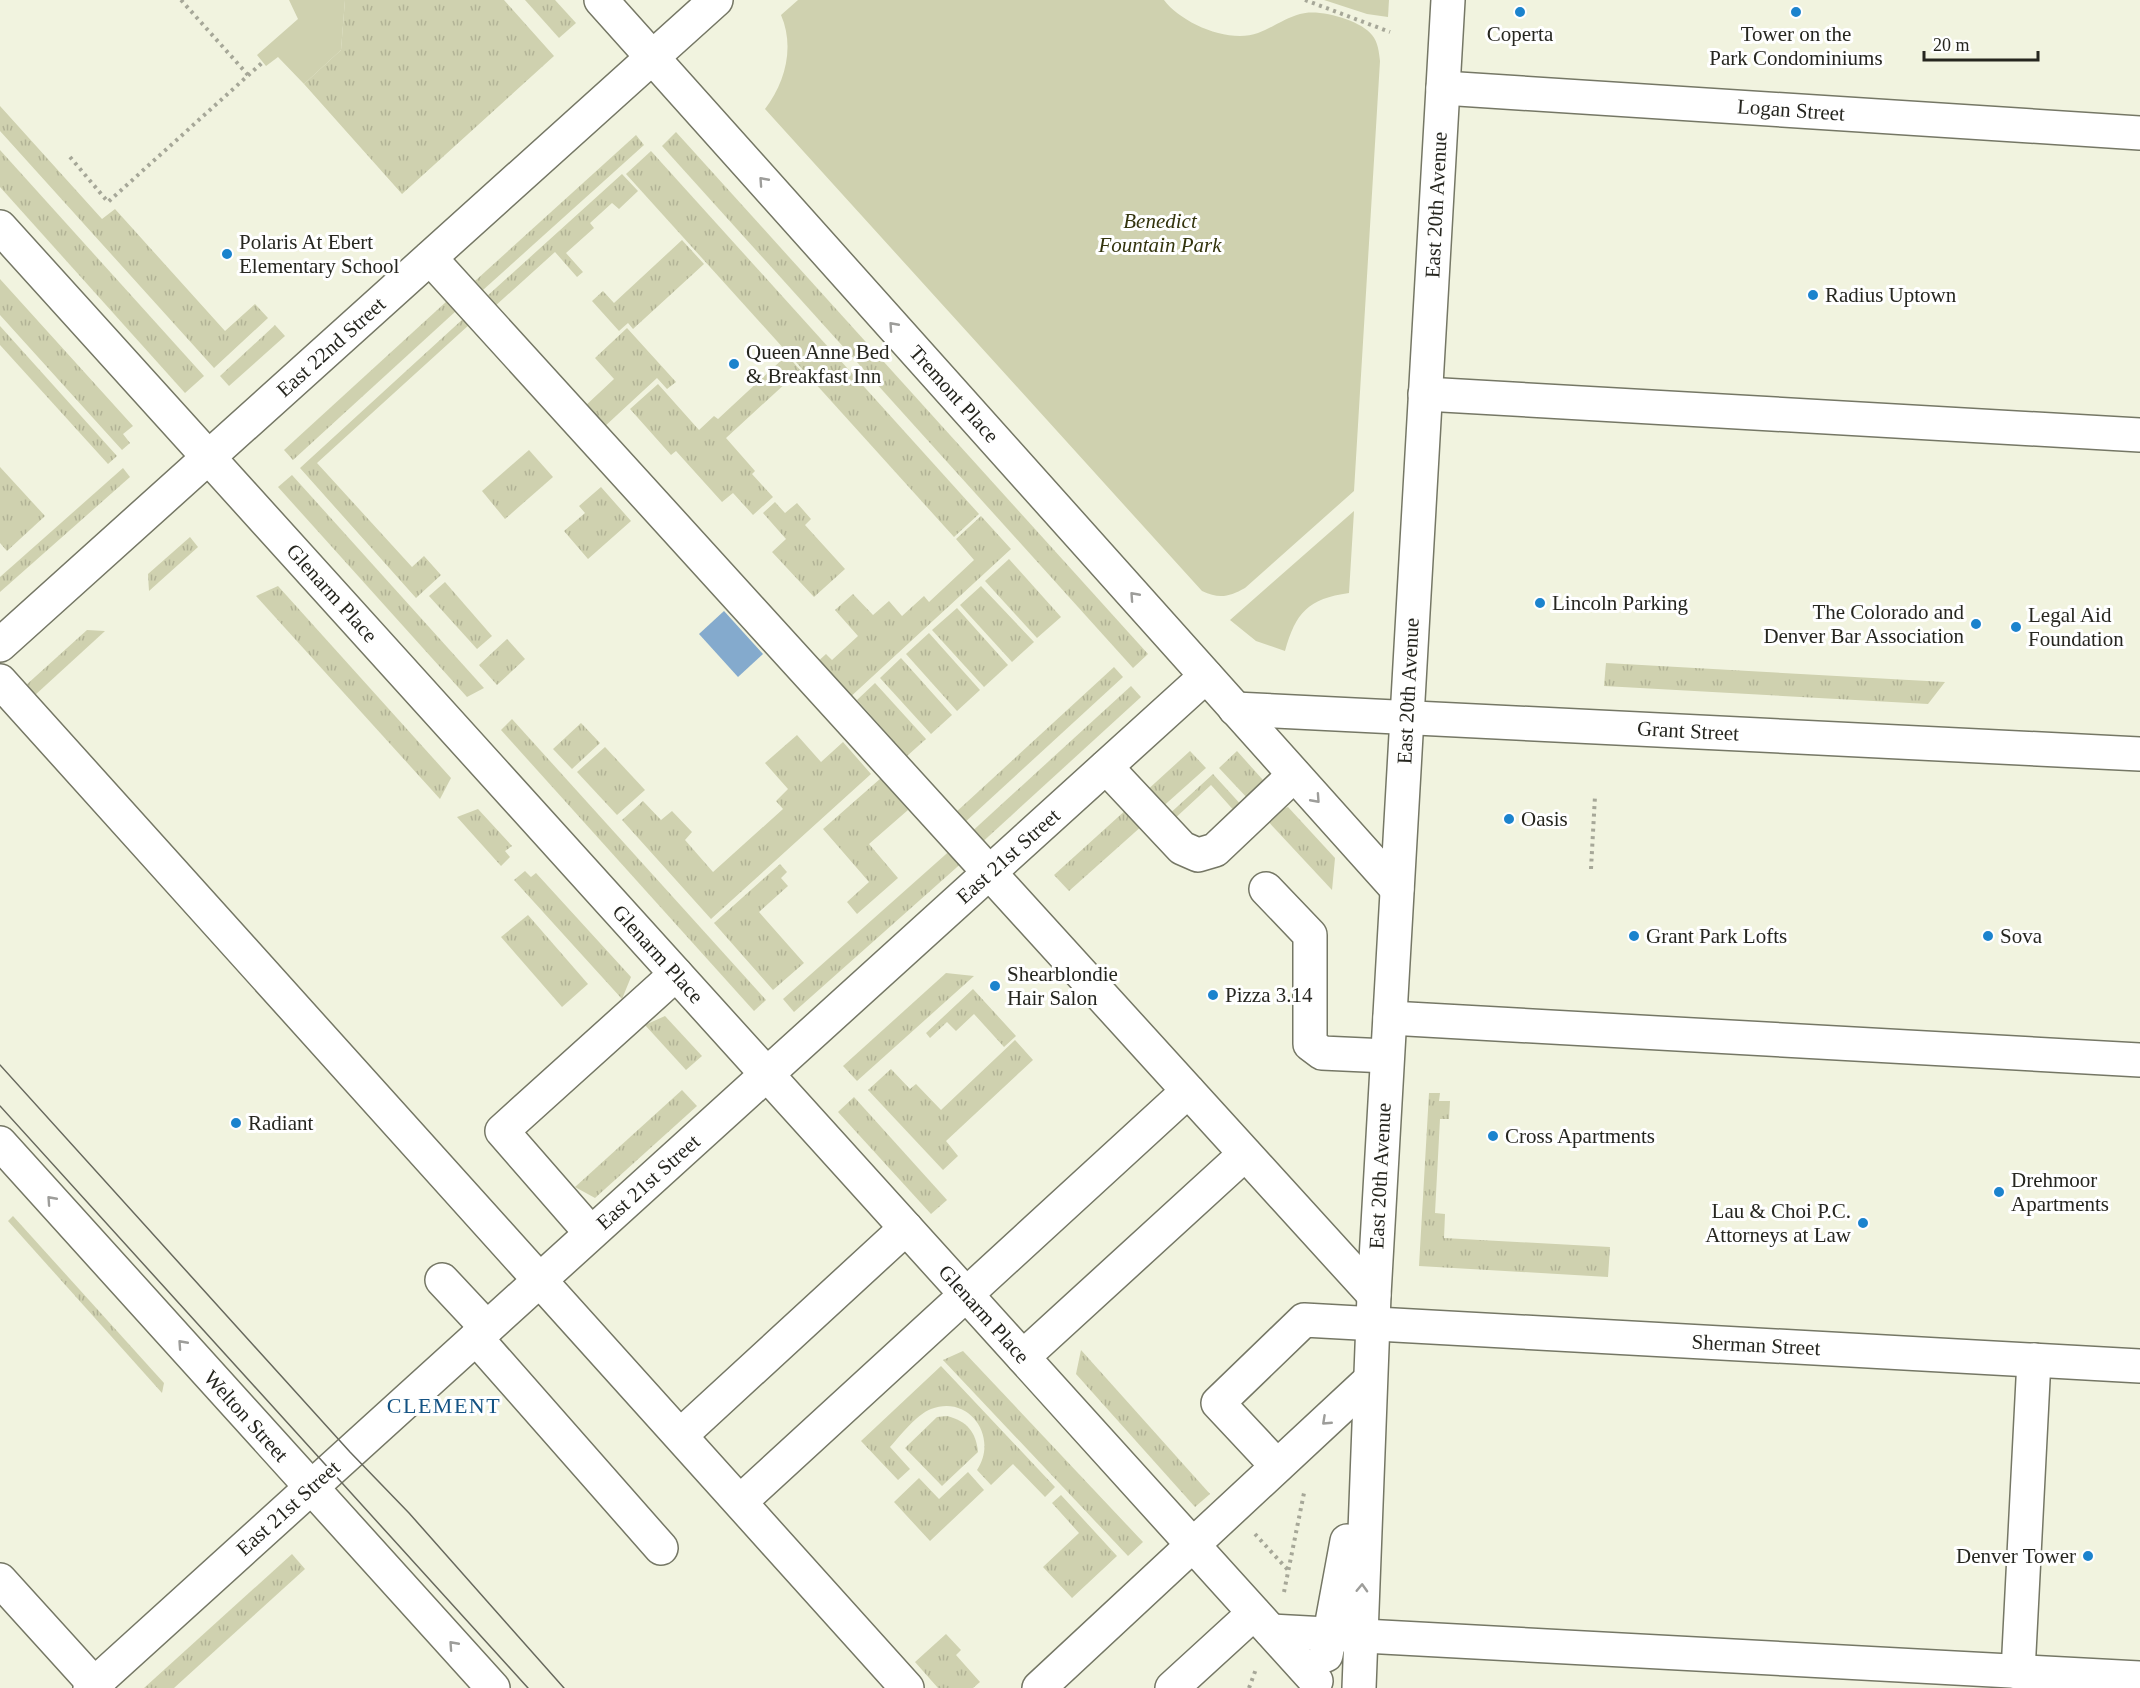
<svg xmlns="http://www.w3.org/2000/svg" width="2140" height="1688" viewBox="0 0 2140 1688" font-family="'Times New Roman',serif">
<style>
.grass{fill:url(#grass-tufts)}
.green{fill:#cfd1af}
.water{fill:#84aacd}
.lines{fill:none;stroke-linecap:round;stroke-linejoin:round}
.minor-casing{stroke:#757765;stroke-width:36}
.path{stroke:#a6a798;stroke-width:4;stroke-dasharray:3 4.5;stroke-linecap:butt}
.minor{stroke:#fff;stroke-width:33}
.tram{stroke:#68695e;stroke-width:1.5}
.oneway{stroke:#9d9d9a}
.poi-dot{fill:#1b83cd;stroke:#fff;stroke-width:2}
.labels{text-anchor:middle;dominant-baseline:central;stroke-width:6;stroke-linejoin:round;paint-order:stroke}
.poi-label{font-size:21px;fill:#26261f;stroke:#fff;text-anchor:start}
.street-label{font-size:21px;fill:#26261f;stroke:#fff}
.park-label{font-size:21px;font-style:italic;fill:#33340d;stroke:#fff}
.neighbourhood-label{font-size:22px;letter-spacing:1.5px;fill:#145383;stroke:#fff}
</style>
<defs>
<pattern id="grass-tufts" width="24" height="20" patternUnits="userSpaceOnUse" patternTransform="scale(1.5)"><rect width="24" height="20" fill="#cfd1af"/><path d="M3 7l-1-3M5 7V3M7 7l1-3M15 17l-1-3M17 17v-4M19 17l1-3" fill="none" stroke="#b2b396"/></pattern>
</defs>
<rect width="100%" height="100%" fill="#f1f3df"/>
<g class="grass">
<path d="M345 0H504L554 56 402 194 304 84 341 50Z"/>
<path d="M525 0H555L576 23 559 38Z"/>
<path d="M0 106 102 219 115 209 225 331 255 304 268 318 214 368 0 131Z"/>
<path d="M676 132 1148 654 1133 668 662 146Z"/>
<path d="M636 135 644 145 483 290 475 281Z"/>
<path d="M0 150 204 376 185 393 0 187Z"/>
<path d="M651 151 979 514 954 537 626 174Z"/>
<path d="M622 174 638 191 619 209 612 203 590 223 594 228 566 253 583 272 577 277 555 252 494 307 485 298Z"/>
<path d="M682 240 704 264 633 329 628 323 619 331 592 301 603 291 614 303Z"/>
<path d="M0 279 133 426 123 434 130 443 122 450 0 315Z"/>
<path d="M447 301 456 311 293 460 284 450Z"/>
<path d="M464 318 470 324 317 463 412 567 424 556 441 575 416 598 300 468Z"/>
<path d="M275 325 285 336 229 386 220 376Z"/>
<path d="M0 326 117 456 108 464 0 345Z"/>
<path d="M627 328 676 382 667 389 657 378 603 428 584 407 614 379 595 358Z"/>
<path d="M787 355 800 370 726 438 755 471 752 474 773 497 753 515 733 493 722 502 676 451 671 455 630 409 658 384 699 430 714 416 718 419Z"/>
<path d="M529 450 553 477 505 519 482 491Z"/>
<path d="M0 467 45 516 7 551 0 543Z"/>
<path d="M123 468 130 477 0 592V577Z"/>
<path d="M292 475 484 688 467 697 278 487Z"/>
<path d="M601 487 631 521 588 559 564 531 585 513 579 506Z"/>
<path d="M775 502 785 513 797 503 811 519 805 525 845 569 814 597 772 552 786 539 763 513Z"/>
<path d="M981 516 1011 549 847 700 814 665 826 654 832 660 858 636 835 610 853 594 873 615 889 601 902 616 924 596 929 602 974 560 956 539Z"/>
<path d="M190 537 198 547 149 591 148 574Z"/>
<path d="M1009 559 1061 617 1037 638 985 581Z"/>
<path d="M445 582 492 636 477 649 429 596Z"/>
<path d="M278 586 451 778 440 799 256 596Z"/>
<path d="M981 586 1034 642 1012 662 960 605Z"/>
<path d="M957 608 1008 665 984 687 932 630Z"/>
<path d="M87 630 105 631 34 696 25 686Z"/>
<path d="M929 633 980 690 957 711 906 654Z"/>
<path d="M507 639 525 659 497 685 479 665Z"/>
<path d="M901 658 952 715 931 734 880 678Z"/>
<path d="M1606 663 1945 682 1928 704 1604 686Z"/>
<path d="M1114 667 1123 677 963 824 954 814Z"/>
<path d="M875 683 926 739 907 756 857 700Z"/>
<path d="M1131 686 1141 697 977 847 967 836Z"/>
<path d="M512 719 766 1000 754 1011 501 730Z"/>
<path d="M581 723 600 743 572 769 553 749Z"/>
<path d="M797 735 821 762 843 742 871 774 711 919 622 820 643 801 661 820 672 811 692 832 685 840 713 872 783 809 776 801 788 789 765 763Z"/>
<path d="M605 747 645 790 617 815 577 772Z"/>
<path d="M1190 751 1206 768 1159 810 1144 793Z"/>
<path d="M1237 751 1263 780 1250 801 1219 768Z"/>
<path d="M1213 774 1244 808 1237 814 1211 785 1171 822 1166 817Z"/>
<path d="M881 778 908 810 869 844 898 878 857 914 847 902 869 882 823 829Z"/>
<path d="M1288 807 1335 858 1332 890 1264 817Z"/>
<path d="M1128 808 1143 825 1069 891 1054 875Z"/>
<path d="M478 809 512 846 505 851 510 857 501 866 457 817Z"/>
<path d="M954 847 965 860 794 1012 783 999Z"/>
<path d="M780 864 787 872 781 878 788 886 759 912 804 963 773 990 714 923Z"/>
<path d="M525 871 531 877 536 873 631 977 622 999 514 880Z"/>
<path d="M528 915 588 984 562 1007 501 937Z"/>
<path d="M946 973 974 976 857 1081 843 1066Z"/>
<path d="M973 989 1016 1036 1004 1047 974 1014 956 1031 947 1022 930 1038 926 1033Z"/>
<path d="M665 1016 702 1056 686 1070 645 1025Z"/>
<path d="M1015 1040 1033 1060 946 1141 958 1156 943 1170 868 1090 891 1069 910 1089 916 1084 941 1110Z"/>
<path d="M682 1090 697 1106 595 1198 575 1187Z"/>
<path d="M1429 1093H1440L1439 1101H1450L1449 1119H1440L1435 1213 1445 1214 1444 1238 1610 1247 1608 1277 1419 1266Z"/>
<path d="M854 1097 947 1200 931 1214 838 1112Z"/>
<path d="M13 1216 164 1383 162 1393 8 1221Z"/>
<path d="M1081 1350 1210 1494 1195 1507 1076 1374Z"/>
<path d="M963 1351 1143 1542 1128 1556 943 1360Z"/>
<path d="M941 1366 1055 1487 1045 1497 1013 1464 991 1485 977 1470C999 1437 969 1394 931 1409 916 1415 901 1435 890 1447L910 1469 898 1480 861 1441Z"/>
<path d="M947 1416C967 1421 976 1432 978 1452L942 1486 905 1448 937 1417Z"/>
<path d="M968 1472 984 1490 930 1541 894 1502 919 1478 939 1499Z"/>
<path d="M1061 1495 1117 1556 1072 1598 1043 1567 1079 1533 1052 1503Z"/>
<path d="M292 1554 305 1569 174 1688H144Z"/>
<path d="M946 1634 961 1650 956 1655 980 1682 973 1688H938L915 1662Z"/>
</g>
<g class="green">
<path d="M289 0H345L341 50 304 84 278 57 266 66 257 55 298 19Z"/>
<path d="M798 0H1164C1181 23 1229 44 1258 33 1272 28 1285 18 1300 14 1318 8 1361 20 1372 35 1378 42 1379 52 1380 61L1354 491 1245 588C1229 597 1219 599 1202 591L765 109C785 83 795 47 781 15Z"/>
<path d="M1324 0H1389L1388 17 1367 14Z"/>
<path d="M1354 511 1349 593C1308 599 1296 612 1285 651L1256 641 1230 620Z"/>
</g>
<path class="water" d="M724 611 763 654 738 677 699 634Z"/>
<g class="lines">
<g class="minor-casing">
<g id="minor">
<path d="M601 0 1397 889"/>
<path d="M1443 88 2140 133"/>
<path d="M0 227 1316 1681"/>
<path d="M430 258 1374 1295"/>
<path d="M1425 394 2140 435"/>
<path d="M0 645 716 0"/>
<path d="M0 681 907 1688"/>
<path d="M1235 709 2140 754"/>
<path d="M1106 767 1182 848 1198 855 1215 850 1294 775"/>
<path d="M1266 889 1310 935V1044L1322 1053 1387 1056"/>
<path d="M1390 1018 2140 1060"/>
<path d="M0 1143 493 1688"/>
<path d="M591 1233 502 1131 676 974"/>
<path d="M442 1280 487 1328"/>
<path d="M476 1338 661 1548"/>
<path d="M1023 1357 1245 1154"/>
<path d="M681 1435 906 1228"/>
<path d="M1277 1466 1218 1403 1304 1320 2140 1366"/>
<path d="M741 1501 1188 1091"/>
<path d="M0 1580 98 1688"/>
<path d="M1271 1631 2140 1678"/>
<path d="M1326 1655 1347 1541"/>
<path d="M2018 1672 2034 1360"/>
<path d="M90 1688 1206 676"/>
<path d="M1039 1688 1369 1381"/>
<path d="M1172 1688 1254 1613"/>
<path d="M1359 1688 1374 1295 1448 0"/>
</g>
</g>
<g class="path">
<path d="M181 0 248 75"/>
<path d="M1305 0 1390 32"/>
<path d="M70 157 108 202 263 62"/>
<path d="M1591 869 1595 796"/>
<path d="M1255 1534 1288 1570"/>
<path d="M1284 1592 1304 1493"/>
<path d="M1249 1688 1256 1669"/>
</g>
<use href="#minor" class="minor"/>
<g class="tram">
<path d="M0 1065 350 1452 409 1513 564 1688"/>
<path d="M0 1106 528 1688"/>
</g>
</g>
<defs><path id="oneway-chevron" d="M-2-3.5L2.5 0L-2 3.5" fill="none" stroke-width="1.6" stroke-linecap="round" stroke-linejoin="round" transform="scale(1.5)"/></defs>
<g class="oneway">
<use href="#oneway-chevron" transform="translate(763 181) rotate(-132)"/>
<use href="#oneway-chevron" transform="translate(893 326) rotate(-132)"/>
<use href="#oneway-chevron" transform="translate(1134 596) rotate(-132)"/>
<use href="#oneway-chevron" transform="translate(1316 799) rotate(48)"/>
<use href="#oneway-chevron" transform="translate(51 1200) rotate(-132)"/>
<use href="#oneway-chevron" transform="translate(182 1344) rotate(-132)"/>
<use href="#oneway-chevron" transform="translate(1326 1421) rotate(137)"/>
<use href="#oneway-chevron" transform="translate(1362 1588) rotate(-88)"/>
<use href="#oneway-chevron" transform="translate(453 1645) rotate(-132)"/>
</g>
<g class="poi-dot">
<circle cx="1520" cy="12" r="6"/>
<circle cx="1796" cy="12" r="6"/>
<circle cx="227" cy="254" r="6"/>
<circle cx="1813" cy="295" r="6"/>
<circle cx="734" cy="364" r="6"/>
<circle cx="1540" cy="603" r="6"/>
<circle cx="1976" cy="624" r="6"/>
<circle cx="2016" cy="627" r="6"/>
<circle cx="1509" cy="819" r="6"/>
<circle cx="1634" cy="936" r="6"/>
<circle cx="1988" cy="936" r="6"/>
<circle cx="995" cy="986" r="6"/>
<circle cx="1213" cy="995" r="6"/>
<circle cx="236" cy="1123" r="6"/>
<circle cx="1493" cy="1136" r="6"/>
<circle cx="1999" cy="1192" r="6"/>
<circle cx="1863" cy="1223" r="6"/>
<circle cx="2088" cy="1556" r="6"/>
</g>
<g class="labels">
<g class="poi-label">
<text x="1520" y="34" text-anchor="middle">Coperta</text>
<text x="1796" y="34" text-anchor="middle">Tower on the<tspan x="1796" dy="24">Park Condominiums</tspan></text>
<text x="239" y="242">Polaris At Ebert<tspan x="239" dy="24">Elementary School</tspan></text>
<text x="1825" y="295">Radius Uptown</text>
<text x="746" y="352">Queen Anne Bed<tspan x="746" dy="24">&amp; Breakfast Inn</tspan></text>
<text x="1552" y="603">Lincoln Parking</text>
<text x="1964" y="612" text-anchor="end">The Colorado and<tspan x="1964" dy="24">Denver Bar Association</tspan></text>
<text x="2028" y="615">Legal Aid<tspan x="2028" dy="24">Foundation</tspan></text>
<text x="1521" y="819">Oasis</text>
<text x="1646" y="936">Grant Park Lofts</text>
<text x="2000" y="936">Sova</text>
<text x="1007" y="974">Shearblondie<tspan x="1007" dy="24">Hair Salon</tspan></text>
<text x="1225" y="995">Pizza 3.14</text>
<text x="248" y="1123">Radiant</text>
<text x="1505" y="1136">Cross Apartments</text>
<text x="2011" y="1180">Drehmoor<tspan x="2011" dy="24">Apartments</tspan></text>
<text x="1851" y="1211" text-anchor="end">Lau &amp; Choi P.C.<tspan x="1851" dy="24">Attorneys at Law</tspan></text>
<text x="2076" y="1556" text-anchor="end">Denver Tower</text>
</g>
<g class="street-label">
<text transform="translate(1791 110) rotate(4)">Logan Street</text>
<text transform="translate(1436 205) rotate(-87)">East 20th Avenue</text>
<text transform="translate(331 347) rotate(-42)">East 22nd Street</text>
<text transform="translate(954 394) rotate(48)">Tremont Place</text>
<text transform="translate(332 593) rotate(48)">Glenarm Place</text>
<text transform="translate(1408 691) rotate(-87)">East 20th Avenue</text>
<text transform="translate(1688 731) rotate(3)">Grant Street</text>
<text transform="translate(1008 856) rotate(-42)">East 21st Street</text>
<text transform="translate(658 954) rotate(48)">Glenarm Place</text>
<text transform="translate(1380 1176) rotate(-87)">East 20th Avenue</text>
<text transform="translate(648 1182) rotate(-42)">East 21st Street</text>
<text transform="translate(984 1314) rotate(48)">Glenarm Place</text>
<text transform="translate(1756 1345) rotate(3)">Sherman Street</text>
<text transform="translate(246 1416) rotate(48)">Welton Street</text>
<text transform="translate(288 1508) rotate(-42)">East 21st Street</text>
</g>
<g class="park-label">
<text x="1160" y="221">Benedict<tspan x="1160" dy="24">Fountain Park</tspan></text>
</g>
<g class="neighbourhood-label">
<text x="444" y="1405">CLEMENT</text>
</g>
</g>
<path d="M1924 51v9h114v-9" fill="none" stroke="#26261f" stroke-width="3"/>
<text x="1933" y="51" font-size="18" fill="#26261f" stroke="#ffffff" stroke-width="4.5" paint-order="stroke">20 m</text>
</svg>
